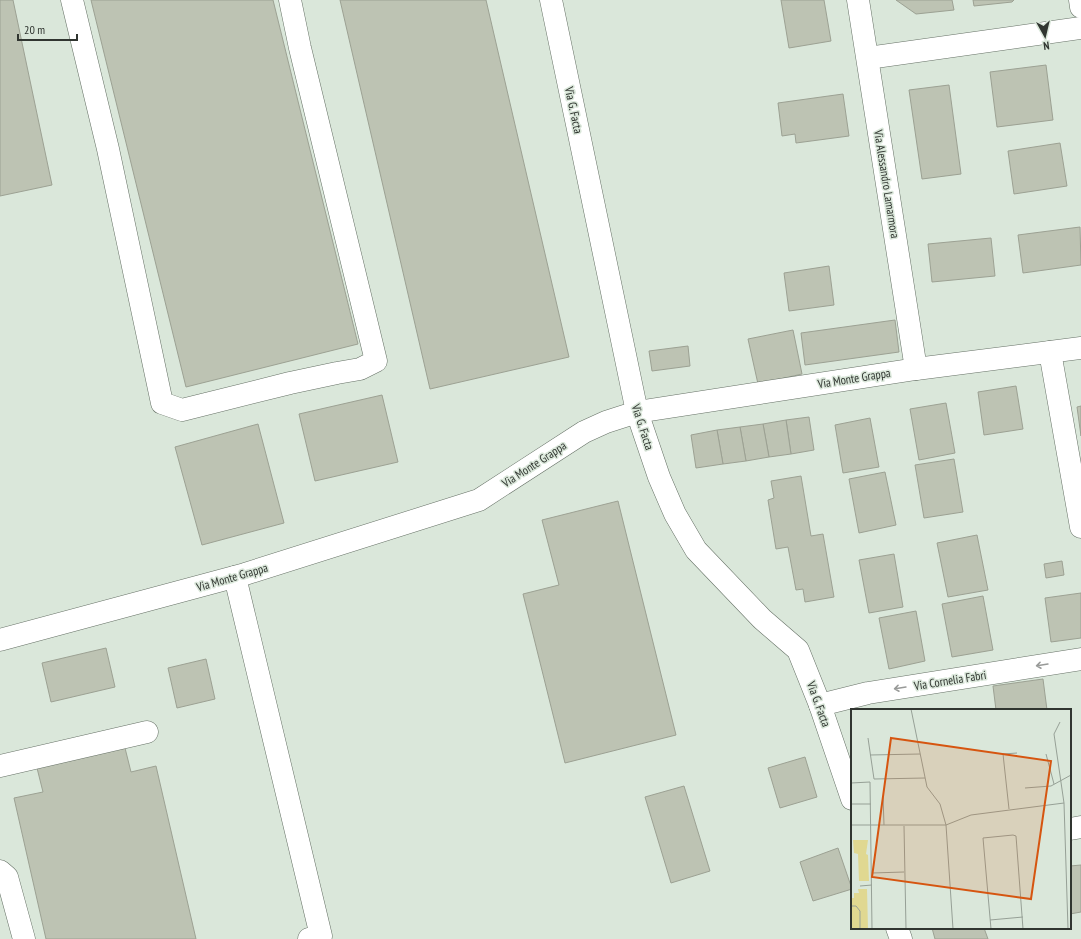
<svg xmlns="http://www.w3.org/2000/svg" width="1081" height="939" viewBox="0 0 1081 939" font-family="'PT Sans Narrow',sans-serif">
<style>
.building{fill:#bdc3b3;stroke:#9ca193}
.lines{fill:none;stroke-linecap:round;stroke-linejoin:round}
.minor-casing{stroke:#667166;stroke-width:23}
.minor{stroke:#fff;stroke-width:22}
.oneway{stroke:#989a98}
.labels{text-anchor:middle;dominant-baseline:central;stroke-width:3;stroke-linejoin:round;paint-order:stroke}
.street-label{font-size:12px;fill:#303530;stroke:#dae7da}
.inset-road{fill:none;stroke:#96a096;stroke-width:1}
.view{fill:#d65510;fill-opacity:0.15;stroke:#d65510;stroke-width:2}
.inset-edge{fill:none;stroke:#303530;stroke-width:2}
</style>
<rect width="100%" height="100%" fill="#dae7da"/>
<g class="building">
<path d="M0 0H13L52 185 0 196Z"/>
<path d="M91 0H273L358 344 186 387Z"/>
<path d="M340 0H486L569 357 430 389Z"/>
<path d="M781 0H824L831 41 789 48Z"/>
<path d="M896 0H952L954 10 916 14Z"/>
<path d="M973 0H1014L1012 2 974 6Z"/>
<path d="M1046 65 1053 120 997 127 990 72Z"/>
<path d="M949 85 961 174 922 179 909 90Z"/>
<path d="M843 94 849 136 796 143 795 134 782 136 778 103Z"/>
<path d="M1060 143 1067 186 1014 194 1008 151Z"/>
<path d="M1080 227 1081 265 1023 273 1018 235Z"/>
<path d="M991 238 995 276 932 282 928 244Z"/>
<path d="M829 266 834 305 789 311 784 273Z"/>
<path d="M895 320 899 352 805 365 801 333Z"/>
<path d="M793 330 802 374 758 384 748 339Z"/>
<path d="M688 346 690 366 652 371 649 351Z"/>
<path d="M1016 386 1023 429 984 435 978 392Z"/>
<path d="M382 395 398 462 315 481 299 414Z"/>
<path d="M946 403 955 453 919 460 910 409Z"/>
<path d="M1081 406V436L1077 407Z"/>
<path d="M809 417 814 450 791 454 786 420Z"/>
<path d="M870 418 879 467 843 473 835 425Z"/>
<path d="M786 420 791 454 769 457 763 424Z"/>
<path d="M258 424 284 523 202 545 175 447Z"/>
<path d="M763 424 769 457 746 461 740 427Z"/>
<path d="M740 427 746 461 723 464 717 430Z"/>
<path d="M717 430 723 464 696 468 691 435Z"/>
<path d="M954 459 963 512 924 518 915 465Z"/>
<path d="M885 472 896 525 859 533 849 479Z"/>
<path d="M801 476 811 536 823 534 834 597 805 602 803 589 796 590 788 547 776 549 768 500 774 498 771 481Z"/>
<path d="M618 501 676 735 565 763 523 594 559 585 542 520Z"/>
<path d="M977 535 988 590 948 597 937 543Z"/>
<path d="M894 554 903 607 869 613 859 560Z"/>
<path d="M1062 561 1064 575 1046 578 1044 564Z"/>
<path d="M1081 593V638L1051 642 1045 598Z"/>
<path d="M983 596 993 650 952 657 942 604Z"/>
<path d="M916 611 925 661 889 669 879 618Z"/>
<path d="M106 648 115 687 51 702 42 663Z"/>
<path d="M206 659 215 699 177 708 168 668Z"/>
<path d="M1043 679 1047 710H996L993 686Z"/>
<path d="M124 744 131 772 156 766 196 939H46L14 798 43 792 36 764Z"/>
<path d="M805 757 817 797 780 808 768 768Z"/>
<path d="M684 786 710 871 671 883 645 797Z"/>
<path d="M838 848 852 889 813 901 800 862Z"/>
<path d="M1081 865V912L1070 914V866Z"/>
<path d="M932 928H984L988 939H935Z"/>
</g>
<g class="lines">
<g class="minor-casing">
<g id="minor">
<path d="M72 0 108 149 162 403 182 410 290 383 337 373 360 369 376 361 300 48 290 0"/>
<path d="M551 0 637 412 659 477 675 514 696 550 762 619 798 650 820 705 852 799"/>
<path d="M858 0 916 369"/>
<path d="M1080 0 1081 7"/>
<path d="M868 58 1081 28"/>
<path d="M1050 352 1081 527"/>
<path d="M235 577 321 936 309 939"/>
<path d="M0 640 245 574 479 500 584 432 606 422 637 412 916 369 1081 348"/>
<path d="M820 705 868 693 1081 659"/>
<path d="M0 766 147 732"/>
<path d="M1070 829 1081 827"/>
<path d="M0 871 7 877 24 939"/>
<path d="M897 928 901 939"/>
</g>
</g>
<use href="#minor" class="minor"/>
</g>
<defs><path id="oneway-shaft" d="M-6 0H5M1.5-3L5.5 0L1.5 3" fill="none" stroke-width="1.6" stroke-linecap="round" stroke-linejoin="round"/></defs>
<g class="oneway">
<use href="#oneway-shaft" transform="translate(1042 665) rotate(171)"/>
<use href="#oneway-shaft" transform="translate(900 688) rotate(171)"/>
</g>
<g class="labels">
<g class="street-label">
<text transform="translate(574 110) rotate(78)">Via G. Facta</text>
<text transform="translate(887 184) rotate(81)">Via Alessandro Lamarmora</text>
<text transform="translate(854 378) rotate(-9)">Via Monte Grappa</text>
<text transform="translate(643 427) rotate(72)">Via G. Facta</text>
<text transform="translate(534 464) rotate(-33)">Via Monte Grappa</text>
<text transform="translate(232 577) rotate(-16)">Via Monte Grappa</text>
<text transform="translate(950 680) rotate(-9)">Via Cornelia Fabri</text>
<text transform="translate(819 704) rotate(70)">Via G. Facta</text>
</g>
</g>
<g transform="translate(851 709)">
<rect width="220" height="220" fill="#dae7da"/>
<path d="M2 131H17L15 145 17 146 18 172H8L7 145 3 144ZM7 180H16L17 220H0V189H3V184H8Z" fill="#e0d891"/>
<path class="inset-road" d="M60 0 76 78 89 95 95 116 102 220M17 29 23 70 74 69M195 45 203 75M19 46 69 45M0 74 19 73 21 220M174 79 200 77 220 66M32 87 33 116M213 94 217 220M0 95H20M158 100 152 45 166 44M0 116H95L120 106 213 94 203 25 209 13M53 117 55 220M21 164 53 163M9 177 21 176M0 197H5L9 202V220M139 211 172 208M21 220H40M140 220 132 129 162 126 165 127 172 220"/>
<path class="view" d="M40 29 200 52 180 190 21 168Z"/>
<rect width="220" height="220" class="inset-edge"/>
</g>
<g transform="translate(1045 36) rotate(172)" stroke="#dae7da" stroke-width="3" paint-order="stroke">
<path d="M0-3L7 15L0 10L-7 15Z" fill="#303530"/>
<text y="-6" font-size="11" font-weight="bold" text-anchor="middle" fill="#303530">N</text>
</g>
<path d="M18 34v6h59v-6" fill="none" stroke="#303530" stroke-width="2"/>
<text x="24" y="34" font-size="12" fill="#303530" stroke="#dae7da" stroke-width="3" paint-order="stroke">20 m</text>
</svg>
